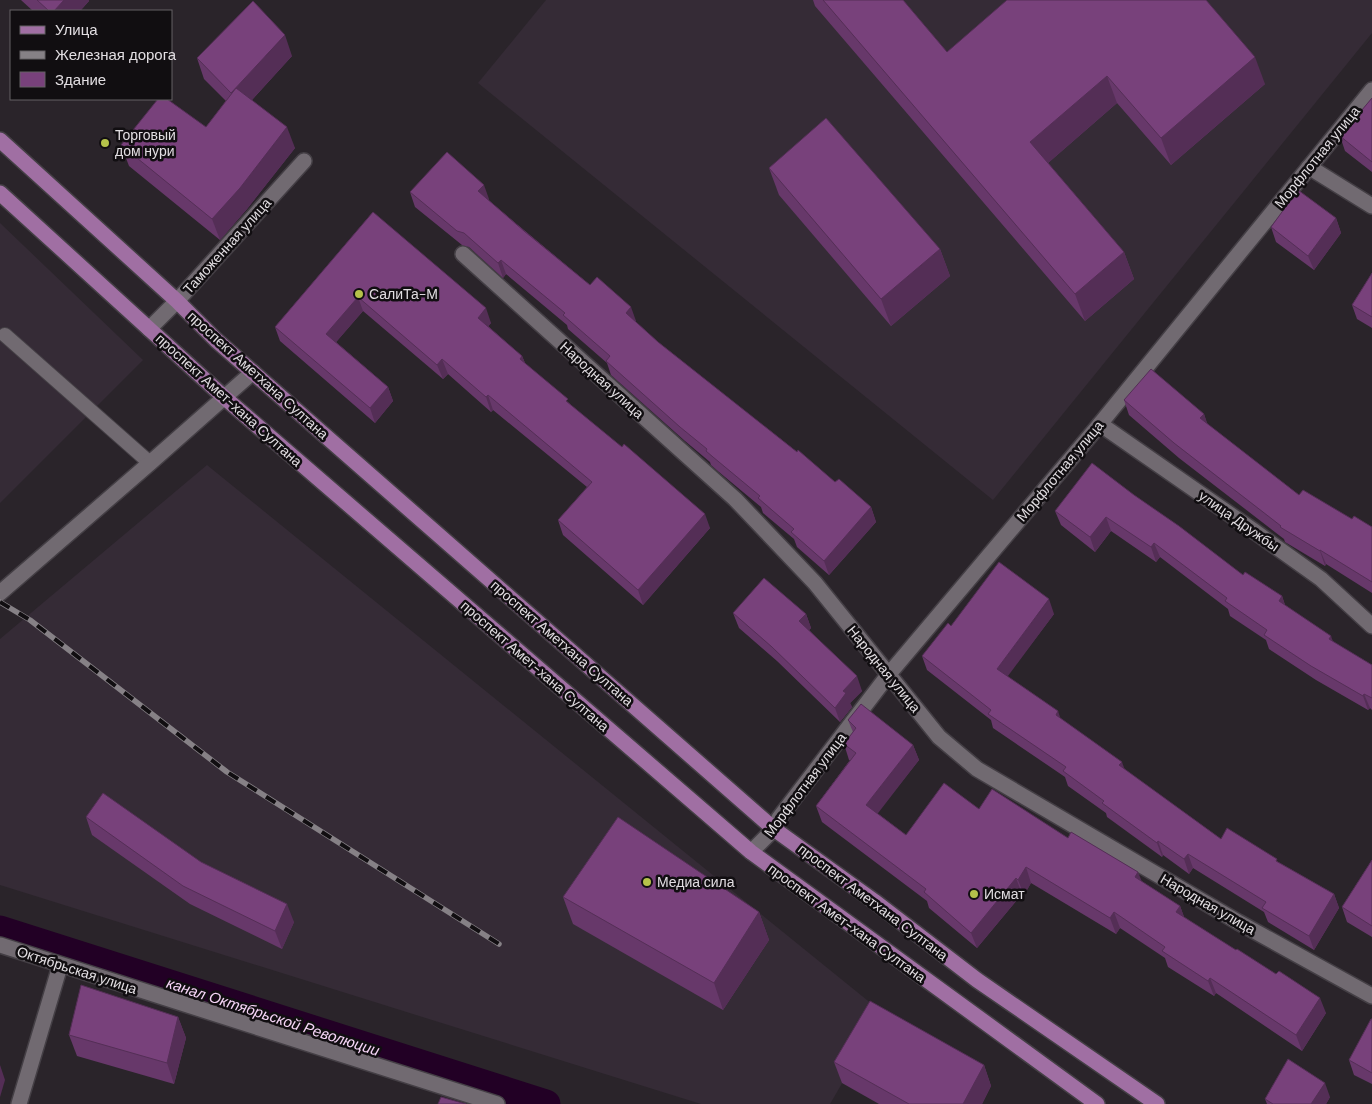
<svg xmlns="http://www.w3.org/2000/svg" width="1372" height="1104" viewBox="0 0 1372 1104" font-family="'DM Sans',sans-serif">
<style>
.built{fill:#352b36}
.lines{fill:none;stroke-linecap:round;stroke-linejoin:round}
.canal{stroke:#220025;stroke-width:29}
.lane-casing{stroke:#443f45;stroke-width:16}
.street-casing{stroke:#443f45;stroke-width:18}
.primary-casing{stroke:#443f45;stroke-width:18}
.lane{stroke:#716a71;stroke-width:14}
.street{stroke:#716a71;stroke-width:15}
.primary{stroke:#a06fa3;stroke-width:15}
.rail-casing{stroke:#868186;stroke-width:5.5}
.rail{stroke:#110e11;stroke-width:4;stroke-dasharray:11;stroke-linecap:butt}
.wall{fill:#67386a}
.shaded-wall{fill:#542e56}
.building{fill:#78417b;stroke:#542e56}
.poi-dot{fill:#b5c24a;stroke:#110e11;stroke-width:2}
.labels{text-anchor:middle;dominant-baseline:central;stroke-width:5;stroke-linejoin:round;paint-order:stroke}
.poi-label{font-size:14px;fill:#e2dee2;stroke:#110e11;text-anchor:start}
.street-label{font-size:14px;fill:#e2dee2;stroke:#110e11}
.water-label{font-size:15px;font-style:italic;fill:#f6d5f7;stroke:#110e11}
</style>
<rect width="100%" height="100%" fill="#2a242a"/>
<g class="built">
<path d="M546 0H1372V33L993 500 478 83Z"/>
<path d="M0 223 143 360 0 503Z"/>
<path d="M207 465 883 1013 830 1104H701L0 885V639Z"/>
</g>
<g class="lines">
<path class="canal" d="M0 930 546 1104"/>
<g class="lane-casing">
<path id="lane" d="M5 335 150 463"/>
</g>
<g class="street-casing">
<g id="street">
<path d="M1309 167 1372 206"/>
<path d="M463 254 735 499 815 583 939 737 977 769 1238 922 1372 996"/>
<path d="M149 329 177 301 304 161"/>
<path d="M1100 424 1254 531 1321 579 1372 626"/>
<path d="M0 593 150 463 253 372"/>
<path d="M751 852 774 829 779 818 889 674 1100 424 1372 90"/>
<path d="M0 945 497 1104"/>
<path d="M19 1104 60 966"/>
</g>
</g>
<g class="primary-casing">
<g id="primary">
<path d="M0 140 177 301 216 340 774 829 874 901 977 980 1157 1104"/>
<path d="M0 193 225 398 751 852 1097 1104"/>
</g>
</g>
<use href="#lane" class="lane"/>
<use href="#street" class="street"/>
<use href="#primary" class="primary"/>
<g class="rail-casing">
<path id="rail" d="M0 602 30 620 227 772 499 944"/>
</g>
<use href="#rail" class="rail"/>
</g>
<g class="wall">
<path d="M21 0H89V1L80 11H33Z"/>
<path d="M813 0H903L947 52 1265 84 1171 165 1117 103 1048 163 1124 252 1134 279 1085 321 815 6Z"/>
<path d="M292 56 252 100 295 148 247 209 220 240 129 166 121 145 206 127 226 101 204 79 197 58Z"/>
<path d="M1372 98V172L1345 151 1340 136Z"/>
<path d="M769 168 940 249 950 276 891 326 779 195Z"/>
<path d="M410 192 489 199 488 200 590 285 636 321H635L658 342 797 452 835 482 871 507 876 522 829 575 797 547 794 539 763 513 761 507 719 472 711 465 710 462 685 441 611 375 607 363 568 329 567 325 506 274 503 278 469 247 462 245 415 207Z"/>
<path d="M373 212 491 323 488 326 522 356 525 363 570 404 710 528 643 605 563 535 558 520 587 487 493 410 491 412 448 374 443 379 363 311 336 342 388 387 393 401 375 423 280 341 275 327Z"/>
<path d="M1336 218 1341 233 1314 270 1276 242 1271 227Z"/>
<path d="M1372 273V328L1357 319 1352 305Z"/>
<path d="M1124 400 1204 414 1207 424 1299 495 1352 519 1372 527V593L1326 564 1325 566 1285 542 1284 539 1179 458 1129 415Z"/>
<path d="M1134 495 1243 575 1282 596 1285 605 1333 642 1372 665V710L1370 708 1368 710 1316 680 1269 649 1266 640 1230 616 1228 609 1160 557 1156 562 1111 531 1095 552 1061 525 1055 511Z"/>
<path d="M733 613 806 614 811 628 809 630 862 691 850 703 852 707 840 722 777 661 739 628Z"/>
<path d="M1054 614 1007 676 1124 769 1221 839 1278 862 1334 894 1339 908 1314 950 1268 922 1264 912 1193 868 1189 874 1163 855 1162 857 1107 817 1106 813 1068 786 1065 777 993 728 991 720 927 670 922 656 951 626Z"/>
<path d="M848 720 913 745 919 760 877 813 906 835 979 809 1068 838 1141 881 1180 906 1184 917 1326 1013 1302 1051 1216 993 1214 996 1168 967 1165 958 1120 928 1116 934 1031 883 1024 895 1022 894 977 948 929 908 927 901 822 822 816 806 850 760H849L844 744 853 732Z"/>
<path d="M86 817 201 862 294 922 282 949 190 904 92 835Z"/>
<path d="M1372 860V937L1347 922 1342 907Z"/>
<path d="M563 897 759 912 769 940 723 1010 573 924Z"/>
<path d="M178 1017 186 1038 174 1084 77 1056 69 1035Z"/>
<path d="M1372 1019V1084L1354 1075 1349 1060Z"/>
<path d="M834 1062 984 1065 991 1086 982 1104H879L842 1083Z"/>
<path d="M1330 1097 1326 1104H1267L1265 1099Z"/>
</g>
<g class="shaded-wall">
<path d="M64 0H89V1L80 11H54Z"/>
<path d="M285 35 292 56 239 114 231 93Z"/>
<path d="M1255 57 1265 84 1171 165 1161 138Z"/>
<path d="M1107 76 1117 103 1040 170 1030 142Z"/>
<path d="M287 127 295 148 247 209 220 240 212 219Z"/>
<path d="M484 185 489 199 483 206 478 191Z"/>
<path d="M1336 218 1341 233 1314 270 1308 256Z"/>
<path d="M940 249 950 276 891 326 881 299Z"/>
<path d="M1124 252 1134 279 1085 321 1075 294Z"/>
<path d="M501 260 506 274 503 278 498 263Z"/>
<path d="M358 297 363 311 331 348 326 334Z"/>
<path d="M631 307 636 321 631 327 626 313Z"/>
<path d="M486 308 491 323 484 332 478 318Z"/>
<path d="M522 356 528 370 520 359Z"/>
<path d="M442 359 448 374 443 379 437 365Z"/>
<path d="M388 387 393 401 375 423 370 408Z"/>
<path d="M488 395 493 410 491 412 486 397Z"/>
<path d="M1204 414 1209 428 1200 418Z"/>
<path d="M871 507 876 522 829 575 824 561Z"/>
<path d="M705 514 710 528 643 605 638 590Z"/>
<path d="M1106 517 1111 531 1095 552 1090 537Z"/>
<path d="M1154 543 1160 557 1156 562 1151 547Z"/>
<path d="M1320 550 1326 564 1325 566 1320 551Z"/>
<path d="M1282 596 1287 611 1279 601Z"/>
<path d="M1049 599 1054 614 1002 684 997 669Z"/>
<path d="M806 614 811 628 804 636 799 621Z"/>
<path d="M1331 636 1336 650 1329 639Z"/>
<path d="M857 676 862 691 850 703 852 707 840 722 835 708 843 691Z"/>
<path d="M1364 694 1370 708 1368 710 1363 696Z"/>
<path d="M1058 711 1063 726 1056 715Z"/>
<path d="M913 745 919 760 872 821 866 805Z"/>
<path d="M1122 762 1127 776 1119 765Z"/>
<path d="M1158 841 1163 855 1162 857 1157 843Z"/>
<path d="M1188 854 1193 868 1189 874 1184 859Z"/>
<path d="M1026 867 1031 883 1024 895 1018 880Z"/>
<path d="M1138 872 1144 887 1135 877Z"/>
<path d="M1016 878 1022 894 977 948 971 933Z"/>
<path d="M1334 894 1339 908 1314 950 1309 936Z"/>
<path d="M287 904 294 922 282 949 275 931Z"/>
<path d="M1180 906 1186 922 1176 912Z"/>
<path d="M759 912 769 940 723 1010 714 983Z"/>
<path d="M1114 912 1120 928 1116 934 1110 918Z"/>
<path d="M1210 978 1216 993 1214 996 1208 981Z"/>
<path d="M1320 998 1326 1013 1302 1051 1296 1035Z"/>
<path d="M178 1017 186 1038 174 1084 167 1063Z"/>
<path d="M0 1065 5 1080 0 1097Z"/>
<path d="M984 1065 991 1086 982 1104H963Z"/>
<path d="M1325 1083 1330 1097 1326 1104H1311Z"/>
</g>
<g class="building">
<path d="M37 0H64L54 11H49Z"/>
<path d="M823 0H903L947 52 1007 0H1206L1255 57 1161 138 1107 76 1030 142 1124 252 1075 294Z"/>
<path d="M253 1 285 35 231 93 197 58Z"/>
<path d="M236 88 287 127 240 188 212 219 121 145 158 99H167L206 127Z"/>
<path d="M1372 98V162L1340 136Z"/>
<path d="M826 118 940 249 881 299 769 168Z"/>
<path d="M447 152 484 185 478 191 524 231 590 285 597 277 631 307 626 313 658 342 797 452 798 450 835 482 839 479 871 507 824 561 791 532 794 529 758 498 760 496 713 457 706 451 707 449 680 427 606 361 610 356 563 315 565 313 501 260 498 263 464 233 457 231 410 192Z"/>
<path d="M1298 190 1336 218 1308 256 1271 227Z"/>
<path d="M373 212 486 308 478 318 522 356 520 359 568 399 566 401 622 447 624 444 705 514 638 590 558 520 592 482 488 395 486 397 442 359 437 365 358 297 326 334 388 387 370 408 275 327Z"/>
<path d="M1372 273V317L1352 305Z"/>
<path d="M1151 369 1204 414 1200 418 1299 495 1303 490 1352 519 1354 516 1372 527V582L1320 550V551L1280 527 1281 526 1174 443 1124 400Z"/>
<path d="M1092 463 1134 495 1179 526 1243 575 1245 572 1282 596 1279 601 1331 636 1329 639 1372 665V698L1364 694 1363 696 1311 666 1264 635 1267 630 1225 601 1227 598 1154 543 1151 547 1106 517 1090 537 1055 511Z"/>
<path d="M999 562 1049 599 997 669 1058 711 1056 715 1122 762 1119 765 1221 839 1227 828 1277 859 1276 861 1334 894 1309 936 1262 908 1266 902 1188 854 1184 859 1158 841 1157 843 1102 803 1104 801 1063 771 1066 767 988 714 991 710 922 656 948 623 951 626Z"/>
<path d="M764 578 806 614 799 621 857 676 843 691 846 693 835 708 772 647 733 613Z"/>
<path d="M861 704 913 745 866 805 906 835 944 783 979 809 992 789 1068 838 1071 832 1138 872 1135 877 1180 906 1176 912 1236 950 1237 949 1276 974 1279 971 1320 998 1296 1035 1210 978 1208 981 1162 951 1165 947 1114 912 1110 918 1026 867 1018 880 1016 878 971 933 924 892 926 889 816 806 856 753 844 744 856 728 848 720Z"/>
<path d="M103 793 201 862 287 904 275 931 183 886 86 817Z"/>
<path d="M618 817 759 912 714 983 563 897Z"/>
<path d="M1372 860V926L1342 907Z"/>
<path d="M81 985 178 1017 167 1063 69 1035Z"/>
<path d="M870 1001 984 1065 963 1104H909L834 1062Z"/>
<path d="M1371 1019H1372V1073L1349 1060Z"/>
<path d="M1288 1059 1325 1083 1311 1104H1273L1265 1099Z"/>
<path d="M441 1097 466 1104H438Z"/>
</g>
<g class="poi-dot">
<circle cx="105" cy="143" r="5"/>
<circle cx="359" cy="294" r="5"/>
<circle cx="647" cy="882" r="5"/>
<circle cx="974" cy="894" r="5"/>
</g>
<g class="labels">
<g class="poi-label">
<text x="115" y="135">Торговый<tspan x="115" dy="16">дом нури</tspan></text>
<text x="369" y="294">СалиТа-М</text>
<text x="657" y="882">Медиа сила</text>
<text x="984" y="894">Исмат</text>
</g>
<g class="street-label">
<text transform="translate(1317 157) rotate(-51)">Морфлотная улица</text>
<text transform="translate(227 246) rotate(-48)">Таможенная улица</text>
<text transform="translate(258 375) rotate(42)">проспект Аметхана Султана</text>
<text transform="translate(602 380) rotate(42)">Народная улица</text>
<text transform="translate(229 400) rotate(42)">проспект Амет-хана Султана</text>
<text transform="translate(1060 471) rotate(-50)">Морфлотная улица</text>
<text transform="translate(1239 521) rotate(35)">улица Дружбы</text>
<text transform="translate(562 643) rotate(41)">проспект Аметхана Султана</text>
<text transform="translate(535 666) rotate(41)">проспект Амет-хана Султана</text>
<text transform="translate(884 669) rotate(51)">Народная улица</text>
<text transform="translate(805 785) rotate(-53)">Морфлотная улица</text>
<text transform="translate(873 902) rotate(37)">проспект Аметхана Султана</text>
<text transform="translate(1208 904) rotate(30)">Народная улица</text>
<text transform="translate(847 923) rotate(36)">проспект Амет-хана Султана</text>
<text transform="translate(77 970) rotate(18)">Октябрьская улица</text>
</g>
<g class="water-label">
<text transform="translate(273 1017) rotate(18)">канал Октябрьской Революции</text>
</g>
</g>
<rect x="10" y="10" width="162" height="90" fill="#110e11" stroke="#656165"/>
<rect x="20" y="26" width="25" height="8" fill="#a06fa3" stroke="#656165"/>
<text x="55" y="35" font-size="15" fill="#e2dee2">Улица</text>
<rect x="20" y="51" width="25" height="8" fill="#868186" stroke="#656165"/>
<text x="55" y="60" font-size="15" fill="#e2dee2">Железная дорога</text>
<rect x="20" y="72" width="25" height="15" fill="#78417b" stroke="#656165"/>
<text x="55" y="85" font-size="15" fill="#e2dee2">Здание</text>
</svg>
